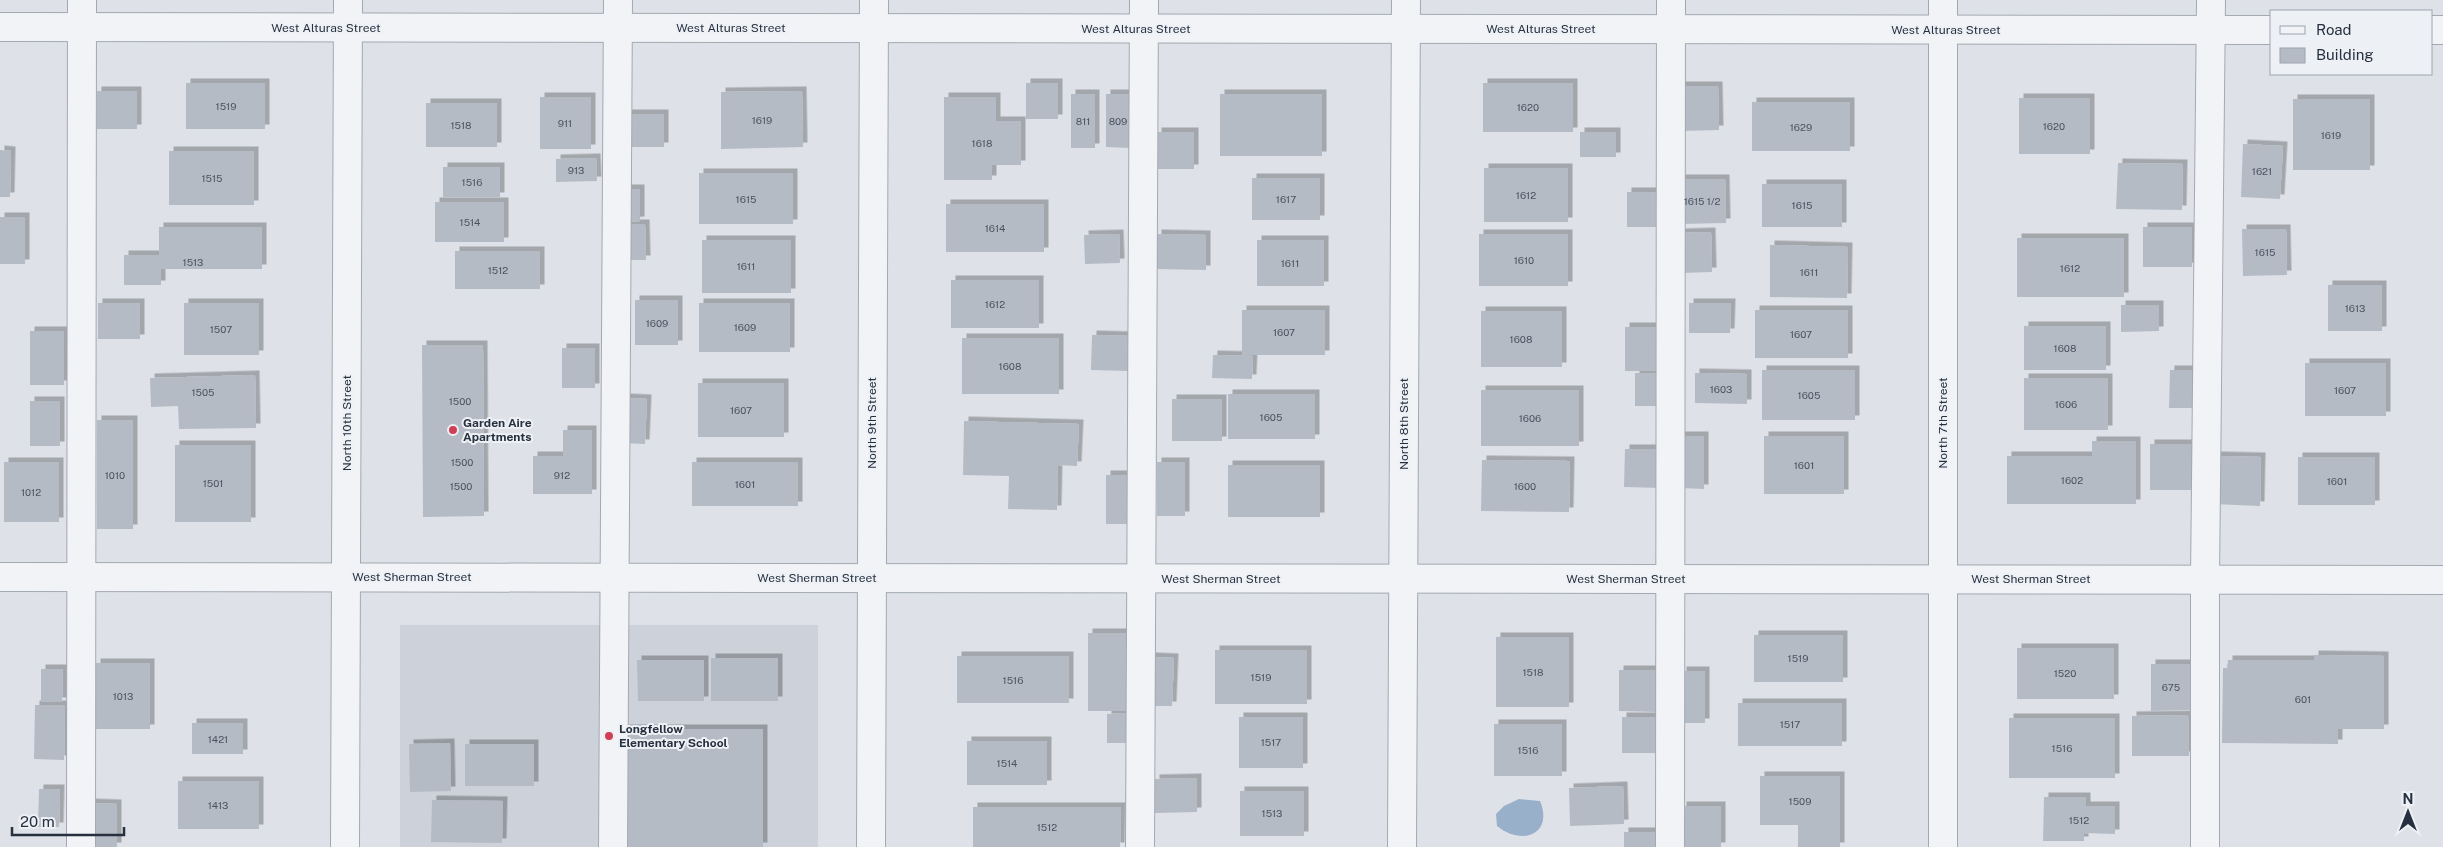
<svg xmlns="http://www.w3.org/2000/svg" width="2443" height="847" viewBox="0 0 2443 847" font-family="'Public Sans',sans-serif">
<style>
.built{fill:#ccd1da}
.water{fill:#98b0c9}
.building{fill:#b5bbc5;filter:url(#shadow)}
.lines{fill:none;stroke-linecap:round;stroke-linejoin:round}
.minor-casing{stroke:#a3a9b2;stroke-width:30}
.minor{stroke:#f1f3f6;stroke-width:28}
.poi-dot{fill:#d13f57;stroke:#edf1f6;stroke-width:2}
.labels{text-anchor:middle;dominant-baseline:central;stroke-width:4;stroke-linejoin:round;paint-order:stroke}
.number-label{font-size:10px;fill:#4a5360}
.street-label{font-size:12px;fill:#27303f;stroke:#edf1f6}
.poi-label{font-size:12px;font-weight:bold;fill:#27303f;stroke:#edf1f6;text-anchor:start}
</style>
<defs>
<filter id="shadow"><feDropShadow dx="4.5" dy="-4.5" stdDeviation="0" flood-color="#0004"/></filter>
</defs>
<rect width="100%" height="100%" fill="#dee2e8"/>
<rect class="built" x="400" y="625" width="418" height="222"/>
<path class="water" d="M1519 799 1540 801C1554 835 1521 846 1497 826L1496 814 1504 806Z"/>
<g class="building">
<rect x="186" y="83" width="79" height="46"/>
<rect x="1026" y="83" width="32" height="36"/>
<rect x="1483" y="83" width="90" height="49"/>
<path d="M1680 86H1718L1719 130 1681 131Z"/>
<rect x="97" y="91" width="40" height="38"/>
<path d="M802 91 803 147 721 149V92Z"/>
<rect x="1071" y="94" width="24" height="54"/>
<path d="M1106 94H1130V148L1106 147Z"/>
<rect x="1220" y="94" width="102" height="62"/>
<rect x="540" y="97" width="51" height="52"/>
<path d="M944 97H996V121H1021V165H992V180H944Z"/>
<rect x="2019" y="98" width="71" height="56"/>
<rect x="2293" y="99" width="77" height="71"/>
<rect x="1752" y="102" width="98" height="49"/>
<rect x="426" y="103" width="71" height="44"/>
<path d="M622 114H664V147H623Z"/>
<rect x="1157" y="132" width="37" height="37"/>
<rect x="1580" y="132" width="36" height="25"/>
<path d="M2243 144 2283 146 2280 199 2241 197Z"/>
<path d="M0 150 11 151 10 197H0Z"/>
<rect x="169" y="151" width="85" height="54"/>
<path d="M596 158 597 181 556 182V159Z"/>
<path d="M2118 163 2183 164 2182 210 2116 209Z"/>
<rect x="443" y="167" width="57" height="30"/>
<rect x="1484" y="168" width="84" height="54"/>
<rect x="699" y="173" width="94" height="51"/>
<rect x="1252" y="178" width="68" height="42"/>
<path d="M1678 179H1725L1726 223 1679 224Z"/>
<rect x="1762" y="184" width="80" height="43"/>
<path d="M623 189H640V221L623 222Z"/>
<rect x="1627" y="192" width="31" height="35"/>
<rect x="435" y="202" width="69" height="40"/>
<rect x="946" y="204" width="98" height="48"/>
<rect x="0" y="217" width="25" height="47"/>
<path d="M621 224H645L646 260H622Z"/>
<path d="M159 227H262V269H161V285H124V255H159Z"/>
<rect x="2143" y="227" width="49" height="40"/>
<path d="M2242 229H2286L2287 275 2243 276Z"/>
<path d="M1711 232 1712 272 1680 273V233Z"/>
<path d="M1119 234 1120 263 1085 264 1084 235Z"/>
<path d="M1157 234 1206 235V270L1157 269Z"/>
<rect x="1479" y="234" width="89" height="52"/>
<rect x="2017" y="238" width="107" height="59"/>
<rect x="702" y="240" width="89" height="53"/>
<rect x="1257" y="240" width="67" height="46"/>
<path d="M1770 245 1848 247 1847 298 1770 297Z"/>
<rect x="455" y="251" width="85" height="38"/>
<rect x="951" y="280" width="88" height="48"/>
<rect x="2328" y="285" width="54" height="46"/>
<rect x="635" y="300" width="43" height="45"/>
<rect x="98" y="303" width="42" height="36"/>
<rect x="184" y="303" width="75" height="52"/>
<rect x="699" y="303" width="91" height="49"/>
<path d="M1689 303H1731L1730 333H1689Z"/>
<path d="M2121 305H2159V331L2121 332Z"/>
<rect x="1242" y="310" width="83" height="45"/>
<rect x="1755" y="310" width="93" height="48"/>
<rect x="1481" y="311" width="81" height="56"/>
<rect x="2024" y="326" width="82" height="44"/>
<rect x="1625" y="327" width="34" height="44"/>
<rect x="30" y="331" width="34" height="54"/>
<path d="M1092 335 1129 336 1128 371 1091 370Z"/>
<rect x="962" y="338" width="97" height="56"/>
<path d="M422 345H483L484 516 423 517Z"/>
<rect x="562" y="348" width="33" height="40"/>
<path d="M1213 355 1253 356 1252 379 1212 378Z"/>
<rect x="2305" y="363" width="81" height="53"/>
<rect x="1762" y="370" width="93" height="50"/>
<path d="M2170 370H2194L2193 408H2169Z"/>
<path d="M1635 373H1658L1659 406H1635Z"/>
<path d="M1695 373 1747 374V404L1695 403Z"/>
<path d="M255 375 256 428 179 429 178 406 151 407 150 378Z"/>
<rect x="2024" y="378" width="84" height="52"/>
<rect x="698" y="383" width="86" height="54"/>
<rect x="1481" y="390" width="98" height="56"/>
<rect x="1228" y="394" width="87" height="45"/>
<path d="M624 398 647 399 645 444 622 443Z"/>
<rect x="1172" y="399" width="50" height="42"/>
<rect x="30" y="401" width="30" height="45"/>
<rect x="97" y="420" width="36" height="109"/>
<path d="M964 421 1079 424 1077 466 1058 465 1057 510 1008 509 1009 476 963 475Z"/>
<path d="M563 430H592V494H533V456H563Z"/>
<path d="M1680 436H1704V489L1679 488Z"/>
<rect x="1764" y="436" width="80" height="58"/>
<path d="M2092 441H2136V504H2007V456H2092Z"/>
<rect x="2150" y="444" width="45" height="46"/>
<rect x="175" y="445" width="76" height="77"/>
<path d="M1625 449H1663L1662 488 1624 487Z"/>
<path d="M2216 456 2261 457 2260 506 2213 504Z"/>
<rect x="2298" y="457" width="77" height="48"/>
<path d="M1482 460 1570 461 1569 512 1481 511Z"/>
<rect x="4" y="462" width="55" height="60"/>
<rect x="692" y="462" width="106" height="44"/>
<rect x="1157" y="462" width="28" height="54"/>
<rect x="1228" y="465" width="92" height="52"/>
<rect x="1106" y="475" width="21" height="49"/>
<rect x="1088" y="633" width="40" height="78"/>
<rect x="1754" y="635" width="89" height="47"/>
<rect x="1496" y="637" width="73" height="70"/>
<rect x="2017" y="648" width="97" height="51"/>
<rect x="1215" y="650" width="92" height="54"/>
<path d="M2314 655 2384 656V729H2338V744L2222 743 2223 668H2228V660H2314Z"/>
<rect x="957" y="656" width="112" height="47"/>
<path d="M1151 657 1174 658 1172 706H1149Z"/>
<rect x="711" y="658" width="67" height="43"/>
<path d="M637 660H704V701H638Z"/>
<rect x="96" y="663" width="54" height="66"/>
<path d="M2151 664H2190V710L2151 711Z"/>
<path d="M41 669H63L62 702H41Z"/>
<path d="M1619 670H1656V712L1619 711Z"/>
<rect x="1682" y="671" width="23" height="52"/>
<rect x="1738" y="703" width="104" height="43"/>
<path d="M35 705H65L64 760 34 759Z"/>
<path d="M1128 713 1129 743H1107V714Z"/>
<path d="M2188 715 2189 756H2132V716Z"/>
<rect x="1239" y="717" width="64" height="51"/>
<rect x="1622" y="717" width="35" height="36"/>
<rect x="2009" y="718" width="106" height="60"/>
<rect x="192" y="723" width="51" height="31"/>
<rect x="1494" y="724" width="68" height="52"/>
<rect x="625" y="729" width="138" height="118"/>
<rect x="967" y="741" width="80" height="44"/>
<path d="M450 743 451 791 410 792 409 744Z"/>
<rect x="465" y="744" width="69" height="42"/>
<path d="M1760 776H1840V847H1798V825H1760Z"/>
<path d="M1197 778V812L1155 813V779Z"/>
<rect x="178" y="781" width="81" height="48"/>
<path d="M1623 786 1624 824 1570 826 1569 788Z"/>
<path d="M39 789H60L59 827H38Z"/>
<rect x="1240" y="791" width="64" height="45"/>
<path d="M2044 797H2086V806H2115V834L2084 833V841H2043Z"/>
<path d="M432 800 503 801 502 843 431 842Z"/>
<path d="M88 803 117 804V847H87Z"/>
<rect x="1682" y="806" width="39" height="41"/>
<path d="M973 807H1121L1120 847H973Z"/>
<rect x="1624" y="832" width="36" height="15"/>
</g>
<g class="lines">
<g class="minor-casing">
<g id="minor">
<path d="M1943 0V847"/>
<path d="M0 27 2272 30"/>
<path d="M2432 30H2443"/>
<path d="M0 577 2443 580"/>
<path d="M81 847 82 0"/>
<path d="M345 847 348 0"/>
<path d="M613 847 618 0"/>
<path d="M871 847 874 0"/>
<path d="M1140 847 1144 0"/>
<path d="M1402 847 1406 0"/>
<path d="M1670 847 1671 0"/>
<path d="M2205 847V580L2211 0"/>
</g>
</g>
<use href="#minor" class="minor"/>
</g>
<g class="poi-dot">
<circle cx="453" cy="430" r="5"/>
<circle cx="609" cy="736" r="5"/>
</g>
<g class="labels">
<g class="number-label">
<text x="226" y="106">1519</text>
<text x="1528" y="107">1620</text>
<text x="762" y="120">1619</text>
<text x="1083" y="121">811</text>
<text x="1118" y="121">809</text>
<text x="565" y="123">911</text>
<text x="461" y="125">1518</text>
<text x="2054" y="126">1620</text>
<text x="1801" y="127">1629</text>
<text x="2331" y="135">1619</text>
<text x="982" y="143">1618</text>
<text x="576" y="170">913</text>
<text x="2262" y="171">1621</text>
<text x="212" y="178">1515</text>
<text x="472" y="182">1516</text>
<text x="1526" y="195">1612</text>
<text x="746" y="199">1615</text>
<text x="1286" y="199">1617</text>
<text x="1702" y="201">1615 1/2</text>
<text x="1802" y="205">1615</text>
<text x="470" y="222">1514</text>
<text x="995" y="228">1614</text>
<text x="2265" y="252">1615</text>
<text x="1524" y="260">1610</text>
<text x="193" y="262">1513</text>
<text x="1290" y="263">1611</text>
<text x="746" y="266">1611</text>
<text x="2070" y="268">1612</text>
<text x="498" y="270">1512</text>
<text x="1809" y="272">1611</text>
<text x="995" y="304">1612</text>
<text x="2355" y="308">1613</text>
<text x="657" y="323">1609</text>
<text x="745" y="327">1609</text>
<text x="221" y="329">1507</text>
<text x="1284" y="332">1607</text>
<text x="1801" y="334">1607</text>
<text x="1521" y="339">1608</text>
<text x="2065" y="348">1608</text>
<text x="1010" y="366">1608</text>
<text x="1721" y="389">1603</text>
<text x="2345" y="390">1607</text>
<text x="203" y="392">1505</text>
<text x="1809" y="395">1605</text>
<text x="460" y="401">1500</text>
<text x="2066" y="404">1606</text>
<text x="741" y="410">1607</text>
<text x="1271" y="417">1605</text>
<text x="1530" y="418">1606</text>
<text x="462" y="462">1500</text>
<text x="1804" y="465">1601</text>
<text x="115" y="475">1010</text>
<text x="562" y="475">912</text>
<text x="2072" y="480">1602</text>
<text x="2337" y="481">1601</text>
<text x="213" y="483">1501</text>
<text x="745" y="484">1601</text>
<text x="461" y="486">1500</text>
<text x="1525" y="486">1600</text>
<text x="31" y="492">1012</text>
<text x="1798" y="658">1519</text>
<text x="1533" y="672">1518</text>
<text x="2065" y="673">1520</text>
<text x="1261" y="677">1519</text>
<text x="1013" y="680">1516</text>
<text x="2171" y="687">675</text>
<text x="123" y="696">1013</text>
<text x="2303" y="699">601</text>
<text x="1790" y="724">1517</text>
<text x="218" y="739">1421</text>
<text x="1271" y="742">1517</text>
<text x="2062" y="748">1516</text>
<text x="1528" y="750">1516</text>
<text x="1007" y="763">1514</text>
<text x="1800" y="801">1509</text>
<text x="218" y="805">1413</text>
<text x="1272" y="813">1513</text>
<text x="2079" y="820">1512</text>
<text x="1047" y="827">1512</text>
</g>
<g class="street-label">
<text x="326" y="28">West Alturas Street</text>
<text x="731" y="28">West Alturas Street</text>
<text x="1136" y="29">West Alturas Street</text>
<text x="1541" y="29">West Alturas Street</text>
<text x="1946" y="30">West Alturas Street</text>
<text transform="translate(347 423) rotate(-90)">North 10th Street</text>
<text transform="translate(872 423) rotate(-90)">North 9th Street</text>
<text transform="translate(1943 423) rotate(-90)">North 7th Street</text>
<text transform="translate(1404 424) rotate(-90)">North 8th Street</text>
<text x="412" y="577">West Sherman Street</text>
<text x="817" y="578">West Sherman Street</text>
<text x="1221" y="579">West Sherman Street</text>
<text x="1626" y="579">West Sherman Street</text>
<text x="2031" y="579">West Sherman Street</text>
</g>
<g class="poi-label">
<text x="463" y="423">Garden Aire<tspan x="463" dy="14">Apartments</tspan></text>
<text x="619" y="729">Longfellow<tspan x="619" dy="14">Elementary School</tspan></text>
</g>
</g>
<rect x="2270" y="10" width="162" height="65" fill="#edf1f6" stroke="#9ea4ad"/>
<rect x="2280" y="26" width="25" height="8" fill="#f1f3f6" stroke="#9ea4ad"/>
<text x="2316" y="35" font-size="15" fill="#27303f">Road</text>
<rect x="2280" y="48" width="25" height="15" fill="#b5bbc5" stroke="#9ea4ad"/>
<text x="2316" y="60" font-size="15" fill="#27303f">Building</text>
<g transform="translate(2408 812)" stroke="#edf1f6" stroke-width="4" paint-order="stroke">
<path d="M0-4L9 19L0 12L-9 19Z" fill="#27303f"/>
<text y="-8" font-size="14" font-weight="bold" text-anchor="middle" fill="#27303f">N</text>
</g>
<path d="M12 827v8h112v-8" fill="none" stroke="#27303f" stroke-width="2.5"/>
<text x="20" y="827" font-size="15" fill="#27303f" stroke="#edf1f6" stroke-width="4" paint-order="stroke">20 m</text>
</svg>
